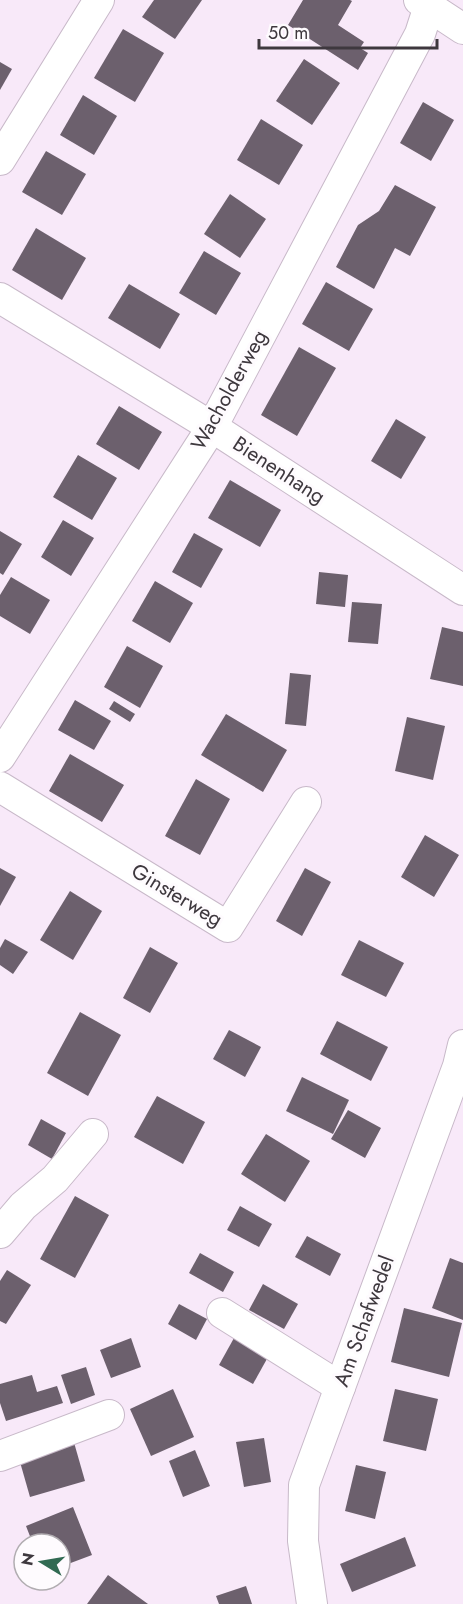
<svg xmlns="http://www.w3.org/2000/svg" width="463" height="1604" viewBox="0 0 463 1604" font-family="Jost,sans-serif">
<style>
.building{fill:#6c606d}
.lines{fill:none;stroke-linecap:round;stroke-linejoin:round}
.minor-casing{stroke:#c8b9c9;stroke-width:32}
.minor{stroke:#fff;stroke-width:30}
.labels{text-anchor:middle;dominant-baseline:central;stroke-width:6;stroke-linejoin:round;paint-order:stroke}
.street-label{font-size:21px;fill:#3e383e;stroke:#fefbfe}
</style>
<rect width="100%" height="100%" fill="#f8e9f9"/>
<g class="building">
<path d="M154 0H202L175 39 142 17Z"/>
<path d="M303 0H350L352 1 338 25 364 42 360 48 368 53 358 70 288 25Z"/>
<path d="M123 29 164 53 135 102 94 78Z"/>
<path d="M304 59 340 83 312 125 276 101Z"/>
<path d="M0 62 12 69 0 90Z"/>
<path d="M83 95 117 116 94 155 60 135Z"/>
<path d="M423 102 454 120 431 161 400 143Z"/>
<path d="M261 119 303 145 279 185 237 160Z"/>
<path d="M46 151 86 174 62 215 22 192Z"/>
<path d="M395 185 436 207 410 256 395 248 374 289 336 267 358 225 379 211Z"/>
<path d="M230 194 266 219 240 258 204 234Z"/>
<path d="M36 228 86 258 62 300 12 270Z"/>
<path d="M204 251 241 273 216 315 179 293Z"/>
<path d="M326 282 373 309 349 351 302 324Z"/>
<path d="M129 284 180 314 160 349 108 318Z"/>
<path d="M299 347 336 368 297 436 261 415Z"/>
<path d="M119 406 162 432 139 470 96 444Z"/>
<path d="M396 419 426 437 401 479 371 461Z"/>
<path d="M78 455 117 478 92 520 53 497Z"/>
<path d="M230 480 281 510 260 547 208 518Z"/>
<path d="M63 520 94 538 71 576 41 557Z"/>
<path d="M0 531 22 544 3 575 0 573Z"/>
<path d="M194 533 223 549 201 588 172 572Z"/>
<path d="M319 572 348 575 345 607 316 604Z"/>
<path d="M11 577 50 600 30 634 0 616V595Z"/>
<path d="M155 581 193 603 170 643 132 621Z"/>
<path d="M352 602 382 604 378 644 348 642Z"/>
<path d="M442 627 463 632V686L430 679Z"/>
<path d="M127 646 163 666 140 708 104 687Z"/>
<path d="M290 673 311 675 306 726 285 724Z"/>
<path d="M75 700 111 721 94 750 58 730Z"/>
<path d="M114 701 135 714 130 722 109 709Z"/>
<path d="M226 714 287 750 263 792 201 755Z"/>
<path d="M407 717 445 726 433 780 395 771Z"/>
<path d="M70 754 124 785 102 822 49 791Z"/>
<path d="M196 779 230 799 200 855 165 836Z"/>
<path d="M425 835 459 855 434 897 401 877Z"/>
<path d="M0 868 16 877 0 906Z"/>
<path d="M305 868 331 882 302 936 276 921Z"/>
<path d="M70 891 102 911 73 960 40 940Z"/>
<path d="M5 939 28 952 13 974 0 965V948Z"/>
<path d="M359 940 404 963 386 997 341 975Z"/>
<path d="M150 947 178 963 150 1013 123 998Z"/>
<path d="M80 1012 121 1035 88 1096 47 1073Z"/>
<path d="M337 1021 388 1047 371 1081 320 1054Z"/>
<path d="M229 1030 261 1047 245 1077 213 1059Z"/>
<path d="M302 1077 349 1100 333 1134 286 1111Z"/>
<path d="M157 1096 205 1122 183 1164 134 1137Z"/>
<path d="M348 1110 381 1128 365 1158 331 1139Z"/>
<path d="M41 1119 66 1133 52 1159 28 1145Z"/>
<path d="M266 1134 310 1161 285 1202 241 1174Z"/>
<path d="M75 1196 109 1215 75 1278 40 1259Z"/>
<path d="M240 1206 272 1224 259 1247 227 1230Z"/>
<path d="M307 1236 341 1254 330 1276 295 1257Z"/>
<path d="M200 1253 234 1272 223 1292 189 1273Z"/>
<path d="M450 1258 463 1263V1320L432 1308Z"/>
<path d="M7 1270 31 1285 6 1324 0 1321V1281Z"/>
<path d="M263 1284 298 1304 284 1329 249 1310Z"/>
<path d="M179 1304 207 1319 196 1340 168 1324Z"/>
<path d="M404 1308 462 1323 449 1377 391 1362Z"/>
<path d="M131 1338 141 1367 111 1378 100 1350Z"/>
<path d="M234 1338 268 1357 253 1384 219 1365Z"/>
<path d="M86 1367 95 1395 71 1404 61 1375Z"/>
<path d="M32 1375 37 1392 57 1386 63 1403 6 1421 0 1403V1384Z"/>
<path d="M173 1389 194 1437 151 1456 130 1409Z"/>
<path d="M395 1389 438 1399 426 1451 383 1441Z"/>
<path d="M264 1438 271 1482 244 1487 236 1442Z"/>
<path d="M73 1439 85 1481 30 1497 18 1455Z"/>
<path d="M195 1450 210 1486 183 1497 169 1461Z"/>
<path d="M356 1465 386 1472 375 1519 345 1511Z"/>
<path d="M73 1507 92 1555 60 1567V1544H33L26 1526Z"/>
<path d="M405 1537 416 1566 352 1592 340 1564Z"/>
<path d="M108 1575 148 1604H87Z"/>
<path d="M246 1586 252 1604H219L216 1596Z"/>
</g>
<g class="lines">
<g class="minor-casing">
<g id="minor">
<path d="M419 0 463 29"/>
<path d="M0 160 99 0"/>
<path d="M0 298 212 427 463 590"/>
<path d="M0 757 212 427 420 34 429 6"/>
<path d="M0 787 228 927 306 802"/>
<path d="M0 1233 23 1206 55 1179 93 1134"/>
<path d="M222 1313 340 1387"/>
<path d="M0 1456 109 1415"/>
<path d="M312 1604 303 1541 304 1485 458 1066 463 1045"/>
</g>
</g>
<use href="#minor" class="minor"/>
</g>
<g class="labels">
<g class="street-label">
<text transform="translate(229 390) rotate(-61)">Wacholderweg</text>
<text transform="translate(279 470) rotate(33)">Bienenhang</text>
<text transform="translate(177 895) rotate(31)">Ginsterweg</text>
<text transform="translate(364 1321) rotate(-70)">Am Schafwedel</text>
</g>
</g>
<g transform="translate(42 1562) rotate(281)"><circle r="28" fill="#fefbfe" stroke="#b1adb1" stroke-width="1.5"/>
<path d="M0-4.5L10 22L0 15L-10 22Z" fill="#316a52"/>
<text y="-9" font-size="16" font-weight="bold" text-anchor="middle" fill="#3e383e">N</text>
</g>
<path d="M259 39v9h178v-9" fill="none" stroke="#3e383e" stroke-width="3"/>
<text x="268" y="39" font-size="18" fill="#3e383e" stroke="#fefbfe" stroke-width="4.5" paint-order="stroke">50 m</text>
</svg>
